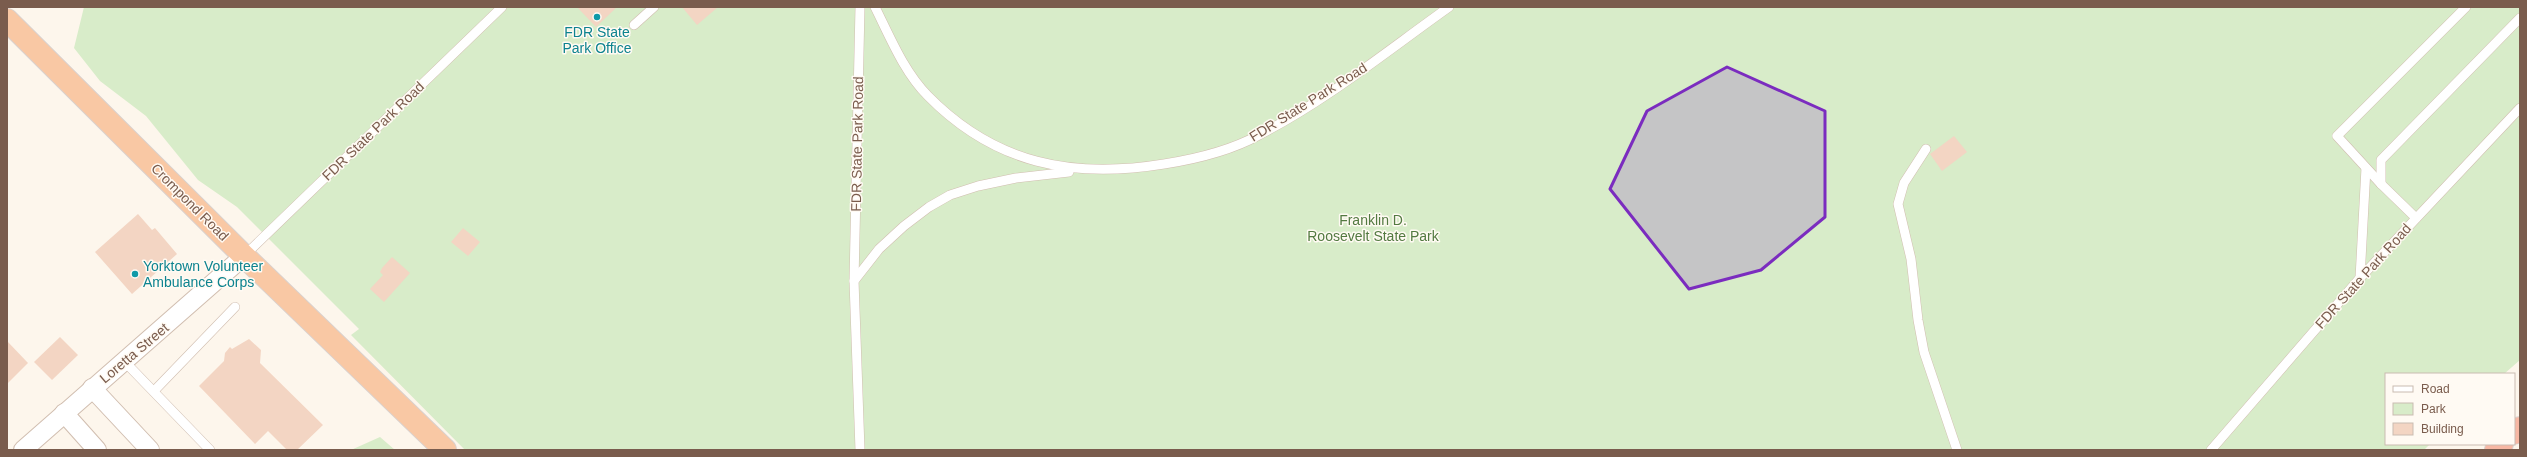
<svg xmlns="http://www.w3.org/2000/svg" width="2527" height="457" viewBox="0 0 2527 457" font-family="Arial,sans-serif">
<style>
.green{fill:#d8ecc9}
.building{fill:#f3d5c3}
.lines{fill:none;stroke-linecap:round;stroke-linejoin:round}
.service-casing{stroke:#d1beb0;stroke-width:10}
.minor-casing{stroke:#d1beb0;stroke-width:20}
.trunk-casing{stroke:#dad1cd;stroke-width:24}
.motorway-casing{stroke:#dad1cd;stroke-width:24}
.service{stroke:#fff;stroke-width:9}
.minor{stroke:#fff;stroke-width:18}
.trunk{stroke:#f9c8a4;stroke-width:22}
.motorway{stroke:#f7b7a3;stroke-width:22}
.marked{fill:#7b2cbf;fill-opacity:0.2;stroke:#7b2cbf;stroke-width:3;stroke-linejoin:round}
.culture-dot{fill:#0f9aa8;stroke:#fffaf3;stroke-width:1.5}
.labels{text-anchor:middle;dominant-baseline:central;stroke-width:3;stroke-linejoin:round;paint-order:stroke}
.culture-label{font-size:14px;fill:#0d838f;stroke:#fffaf3}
.street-label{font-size:14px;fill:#7a5c4d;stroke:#fffaf3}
.park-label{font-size:14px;fill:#537a41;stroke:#fffaf3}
</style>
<rect width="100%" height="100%" fill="#fdf6ec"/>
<g class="green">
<path d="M84 7H2520V360L2504 374H2386V444H2430L2424 450H465L351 335 359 329 237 207 198 180 146 116 100 81 74 48Z"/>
<path d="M380 437 395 450H351Z"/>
</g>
<g class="building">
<path d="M577 7H617L596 27Z"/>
<path d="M682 7H718L697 25Z"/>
<path d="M1954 136 1967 152 1942 171 1930 154Z"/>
<path d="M138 214 152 230 155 228 177 254 132 294 95 252Z"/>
<path d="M463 228 480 242 468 256 451 242Z"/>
<path d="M392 257 410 273 384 302 370 289 383 275 380 272 382 268Z"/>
<path d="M60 337 78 355 52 380 34 362Z"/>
<path d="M249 339 261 350 260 363 323 425 297 450H287L268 431 255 444 199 386 224 361 225 353 230 347 232 349Z"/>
<path d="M7 341 28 363 7 384Z"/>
</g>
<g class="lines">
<g class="service-casing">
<g id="service">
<path d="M875 7C890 37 904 72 928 96 995 164 1072 179 1164 164 1196 159 1230 151 1259 135 1327 100 1387 51 1449 7"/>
<path d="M634 25 654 7"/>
<path d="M1926 149 1904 183 1898 204 1911 259 1918 320 1924 352 1957 450"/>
<path d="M2381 184V160L2520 18"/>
<path d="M2416 218 2381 184 2337 136 2466 7"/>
<path d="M244 256 502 7"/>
<path d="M2360 278 2366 168"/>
<path d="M854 281 860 7"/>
<path d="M124 361 210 450"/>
<path d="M154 391 235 307"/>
<path d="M860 450 854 281 879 249 904 226 929 207 950 195 978 186 1016 178 1069 172"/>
<path d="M2211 450 2360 278 2520 108"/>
</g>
</g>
<g class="minor-casing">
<g id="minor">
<path d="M92 388 150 450"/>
<path d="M64 413 97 450"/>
<path d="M23 450 244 256"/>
</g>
</g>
<g class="trunk-casing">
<path id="trunk" d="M7 20 244 256 445 450"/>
</g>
<g class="motorway-casing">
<g id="motorway">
<path d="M2514 433 2520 428"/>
<path d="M2496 450 2502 444"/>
</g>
</g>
<use href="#service" class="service"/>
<use href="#minor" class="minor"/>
<use href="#trunk" class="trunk"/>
<use href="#motorway" class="motorway"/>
</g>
<path class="marked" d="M1727 67 1825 111V217L1761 270 1689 289 1610 189 1647 111Z"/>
<g class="culture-dot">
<circle cx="597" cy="17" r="4"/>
<circle cx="135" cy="274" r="4"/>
</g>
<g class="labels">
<g class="culture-label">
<text x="597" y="32">FDR State<tspan x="597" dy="16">Park Office</tspan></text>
<text x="143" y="266" text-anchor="start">Yorktown Volunteer<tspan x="143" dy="16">Ambulance Corps</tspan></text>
</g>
<g class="street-label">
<text transform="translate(1308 102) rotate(-32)">FDR State Park Road</text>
<text transform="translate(373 131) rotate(-44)">FDR State Park Road</text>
<text transform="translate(857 144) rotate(-89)">FDR State Park Road</text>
<text transform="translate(190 202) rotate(45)">Crompond Road</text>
<text transform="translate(2363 276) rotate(-48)">FDR State Park Road</text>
<text transform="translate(134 353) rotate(-40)">Loretta Street</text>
</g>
<g class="park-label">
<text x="1373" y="220">Franklin D.<tspan x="1373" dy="16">Roosevelt State Park</tspan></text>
</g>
</g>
<rect width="2527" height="457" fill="none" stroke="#7a5c4d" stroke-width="16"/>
<rect x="2385" y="373" width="130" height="72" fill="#fffaf3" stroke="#cabbb1"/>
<rect x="2393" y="386" width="20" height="6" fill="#ffffff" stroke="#cabbb1"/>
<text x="2421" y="393" font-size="12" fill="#7a5c4d">Road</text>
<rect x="2393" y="403" width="20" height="12" fill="#d8ecc9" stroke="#cabbb1"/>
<text x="2421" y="413" font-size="12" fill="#7a5c4d">Park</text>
<rect x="2393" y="423" width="20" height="12" fill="#f3d5c3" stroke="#cabbb1"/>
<text x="2421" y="433" font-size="12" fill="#7a5c4d">Building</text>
</svg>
